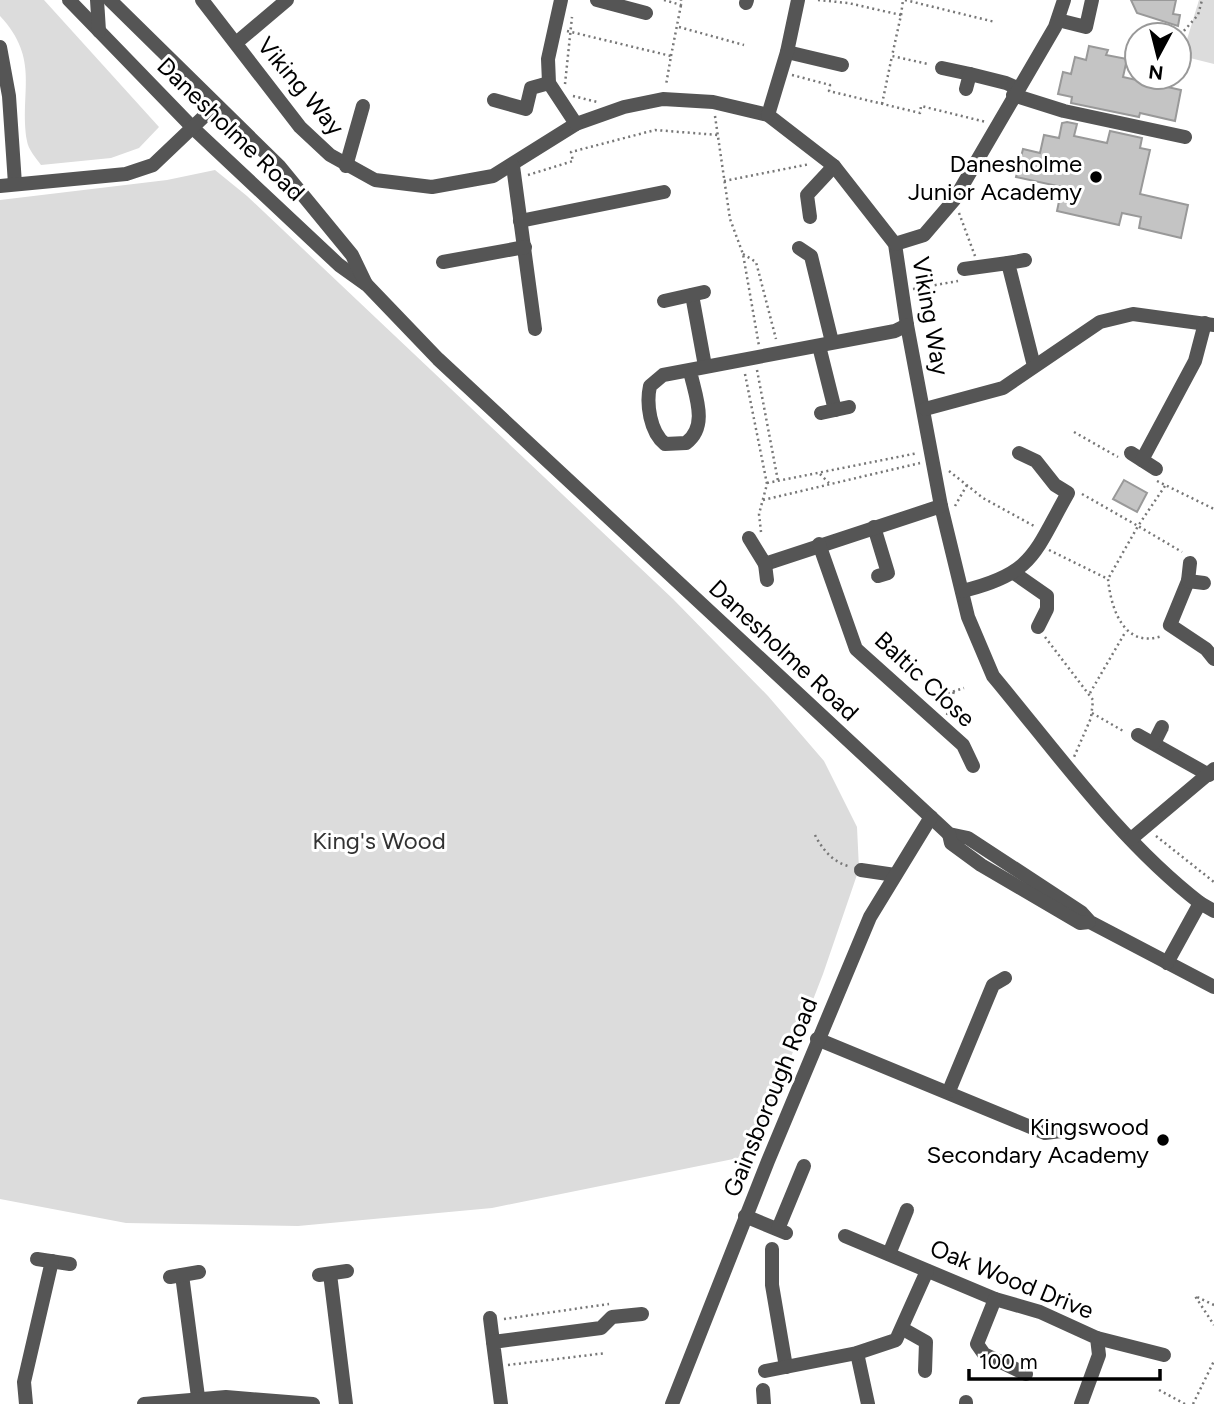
<svg xmlns="http://www.w3.org/2000/svg" width="1214" height="1404" viewBox="0 0 1214 1404" font-family="Figtree,sans-serif">
<style>
.green{fill:#dcdcdc}
.building{fill:#c4c4c4;stroke:#999;stroke-width:2}
.lines{fill:none;stroke-linecap:round;stroke-linejoin:round}
.path{stroke:#777;stroke-width:2.5;stroke-dasharray:2 3.5;stroke-linecap:butt}
.minor{stroke:#555;stroke-width:14}
.poi-dot{fill:#000;stroke:#fff;stroke-width:2.5}
.labels{text-anchor:middle;dominant-baseline:central;stroke-width:6;stroke-linejoin:round;paint-order:stroke}
.street-label{font-size:24px;fill:#000;stroke:#fff}
.poi-label{font-size:24px;fill:#000;stroke:#fff;text-anchor:end}
.park-label{font-size:24px;fill:#333;stroke:#fff}
</style>
<rect width="100%" height="100%" fill="#fff"/>
<g class="green">
<path d="M0 0H44L159 127 139 148 111 158 41 165C36 158 28 149 27 141 19 92 41 60 0 16Z"/>
<path d="M1199 0H1214V64L1182 56Z"/>
<path d="M215 170 247 196 673 599 768 696 824 761 857 827 859 869 823 974 753 1155 492 1208 298 1226 126 1223 0 1199V200L167 180Z"/>
</g>
<g class="building">
<path d="M1131 0H1176L1173 14 1180 15 1178 26 1137 13Z"/>
<path d="M1089 46 1108 50 1106 55 1127 59 1123 77 1181 90 1175 121 1140 113 1139 117 1071 103 1072 97 1058 94 1063 72 1071 74 1075 57 1086 60Z"/>
<path d="M1067 122 1077 124 1074 136 1107 143 1110 131 1142 138 1140 148 1150 150 1140 194 1188 205 1181 238 1139 228 1141 217 1122 213 1119 225 1057 211 1062 187 1016 177 1023 149 1040 153 1044 135 1059 138 1062 123Z"/>
<path d="M1124 480 1147 493 1137 512 1113 499Z"/>
</g>
<g class="lines">
<g class="path">
<path d="M664 0 681 5V0"/>
<path d="M818 0 848 3 901 15 892 56"/>
<path d="M905 0 995 22"/>
<path d="M901 15 903 0"/>
<path d="M679 27 744 45"/>
<path d="M1169 29 1182 33 1198 15 1202 0"/>
<path d="M567 31 671 56 666 85"/>
<path d="M671 56 681 5"/>
<path d="M792 75 830 85 829 91 920 113 921 106 986 122"/>
<path d="M565 84 572 17"/>
<path d="M573 96 597 102"/>
<path d="M882 104 892 56 928 64"/>
<path d="M715 116 730 219 743 254 759 346"/>
<path d="M528 175 573 161 571 152 655 130 718 135"/>
<path d="M724 181 810 164"/>
<path d="M959 213 975 256"/>
<path d="M743 254 756 262 776 339"/>
<path d="M913 289 958 281"/>
<path d="M757 370 778 481"/>
<path d="M745 374 767 484 759 514 761 532"/>
<path d="M1074 432 1118 457"/>
<path d="M949 471 983 498 1034 526"/>
<path d="M820 474 829 483"/>
<path d="M1157 481 1214 509"/>
<path d="M767 483 918 453"/>
<path d="M1165 486 1138 526 1182 552"/>
<path d="M1082 494 1138 526 1108 579"/>
<path d="M763 500 920 463"/>
<path d="M955 506 967 485"/>
<path d="M1049 550 1108 579C1111 609 1124 649 1162 636"/>
<path d="M1045 637 1093 700 1091 718 1074 757"/>
<path d="M1090 693 1126 631"/>
<path d="M932 698 964 688"/>
<path d="M1092 713 1125 732"/>
<path d="M947 715 954 691"/>
<path d="M815 835C822 849 833 862 848 866"/>
<path d="M1156 836 1214 882"/>
<path d="M1214 1305 1195 1296 1214 1325"/>
<path d="M504 1319 609 1304"/>
<path d="M508 1365 606 1353"/>
<path d="M1159 1390 1185 1404"/>
<path d="M1193 1404 1214 1361"/>
</g>
<g class="minor">
<path d="M69 0 194 129 339 265 367 285 438 359 949 834 968 838 1081 912 1090 922 1214 987"/>
<path d="M97 0 99 31"/>
<path d="M110 0 279 166 352 255 366 284"/>
<path d="M202 0 300 127 330 155 375 180 432 187 493 176 576 124 624 107 663 99 713 102 768 115 834 166 895 244 907 325 941 506 968 617 993 676C1058 754 1120 841 1200 903"/>
<path d="M561 0 548 59 549 83 576 124"/>
<path d="M597 0 646 13"/>
<path d="M746 3 747 0"/>
<path d="M1058 20 1086 27 1092 0"/>
<path d="M236 43 287 0"/>
<path d="M0 47 9 96 15 184"/>
<path d="M787 52 842 65"/>
<path d="M942 68 970 74"/>
<path d="M966 89 970 74 1006 83 1017 88"/>
<path d="M1013 95 1064 111 1185 137"/>
<path d="M494 100 526 109 531 88 549 83"/>
<path d="M768 115 787 52 798 0"/>
<path d="M346 166 363 106"/>
<path d="M513 166 535 329"/>
<path d="M0 186 126 174 153 165 215 106"/>
<path d="M810 217 807 195 834 166"/>
<path d="M520 221 664 192"/>
<path d="M895 244 924 235 954 200 1055 27 1064 0"/>
<path d="M799 248 811 256 832 342"/>
<path d="M443 262 525 247"/>
<path d="M1008 263 1025 260"/>
<path d="M964 269 1008 263 1034 366"/>
<path d="M692 295 705 366"/>
<path d="M664 301 704 292"/>
<path d="M819 346 835 410"/>
<path d="M690 371C695 395 709 426 686 443L665 444C650 432 646 404 650 386L663 375 895 331 907 325"/>
<path d="M925 409 1003 388 1100 322 1133 314 1214 325"/>
<path d="M821 413 849 407"/>
<path d="M1131 453 1156 469"/>
<path d="M1142 460 1195 361 1205 323"/>
<path d="M874 527 888 573 878 576"/>
<path d="M749 538 765 564 941 506"/>
<path d="M819 544 856 649 963 745 973 766"/>
<path d="M1190 563 1188 581 1170 625 1206 649 1214 659"/>
<path d="M765 564 767 580"/>
<path d="M1014 573 1047 596V609L1038 627"/>
<path d="M1188 581 1204 583"/>
<path d="M962 591C1034 574 1034 553 1068 493L1055 485 1036 461 1019 453"/>
<path d="M1138 735 1209 775"/>
<path d="M1154 743 1162 727"/>
<path d="M949 834 951 843 981 865 1080 923 1089 922"/>
<path d="M1131 839 1214 769"/>
<path d="M861 870 895 875"/>
<path d="M1167 963 1200 903 1214 911"/>
<path d="M817 1039 1045 1133 1061 1131"/>
<path d="M949 1091 993 985 1005 978"/>
<path d="M745 1216 786 1233"/>
<path d="M778 1229 804 1166"/>
<path d="M845 1236 995 1299 1040 1312 1097 1338 1099 1355 1081 1404"/>
<path d="M772 1249V1285L786 1367"/>
<path d="M889 1254 907 1210"/>
<path d="M37 1259 70 1264"/>
<path d="M330 1274 346 1404"/>
<path d="M182 1275 198 1397"/>
<path d="M319 1275 347 1271"/>
<path d="M170 1277 199 1272"/>
<path d="M995 1299 977 1344 984 1354 1026 1374"/>
<path d="M490 1318 493 1342"/>
<path d="M903 1329 926 1342 925 1371"/>
<path d="M1097 1338 1164 1355"/>
<path d="M857 1353 868 1404"/>
<path d="M765 1371 857 1353 896 1340 927 1271"/>
<path d="M763 1390 764 1404"/>
<path d="M26 1404 24 1382 52 1261"/>
<path d="M144 1404 226 1397 313 1404"/>
<path d="M501 1404 493 1342 601 1328 612 1317 642 1314"/>
<path d="M672 1404 768 1161 870 917 931 817"/>
<path d="M966 1404V1402"/>
</g>
</g>
<g class="poi-dot">
<circle cx="1096" cy="177" r="7"/>
<circle cx="1163" cy="1140" r="7"/>
</g>
<g class="labels">
<g class="street-label">
<text transform="translate(301 86) rotate(50)">Viking Way</text>
<text transform="translate(231 129) rotate(44)">Danesholme Road</text>
<text transform="translate(931 316) rotate(80)">Viking Way</text>
<text transform="translate(784 650) rotate(43)">Danesholme Road</text>
<text transform="translate(925 679) rotate(43)">Baltic Close</text>
<text transform="translate(770 1097) rotate(-68)">Gainsborough Road</text>
<text transform="translate(1012 1279) rotate(22)">Oak Wood Drive</text>
</g>
<g class="poi-label">
<text x="1082" y="163">Danesholme<tspan x="1082" dy="28">Junior Academy</tspan></text>
<text x="1149" y="1126">Kingswood<tspan x="1149" dy="28">Secondary Academy</tspan></text>
</g>
<g class="park-label">
<text x="379" y="840">King's Wood</text>
</g>
</g>
<g transform="translate(1158 56) rotate(187)"><circle r="33" fill="#ffffff" stroke="#999999" stroke-width="2"/>
<path d="M0-5L12 26L0 18L-12 26Z" fill="#000000"/>
<text y="-10" font-size="19" font-weight="bold" text-anchor="middle" fill="#000000">N</text>
</g>
<path d="M969 1369v10h191v-10" fill="none" stroke="#000000" stroke-width="3.5"/>
<text x="979" y="1369" font-size="21" fill="#000000" stroke="#ffffff" stroke-width="5" paint-order="stroke">100 m</text>
</svg>
